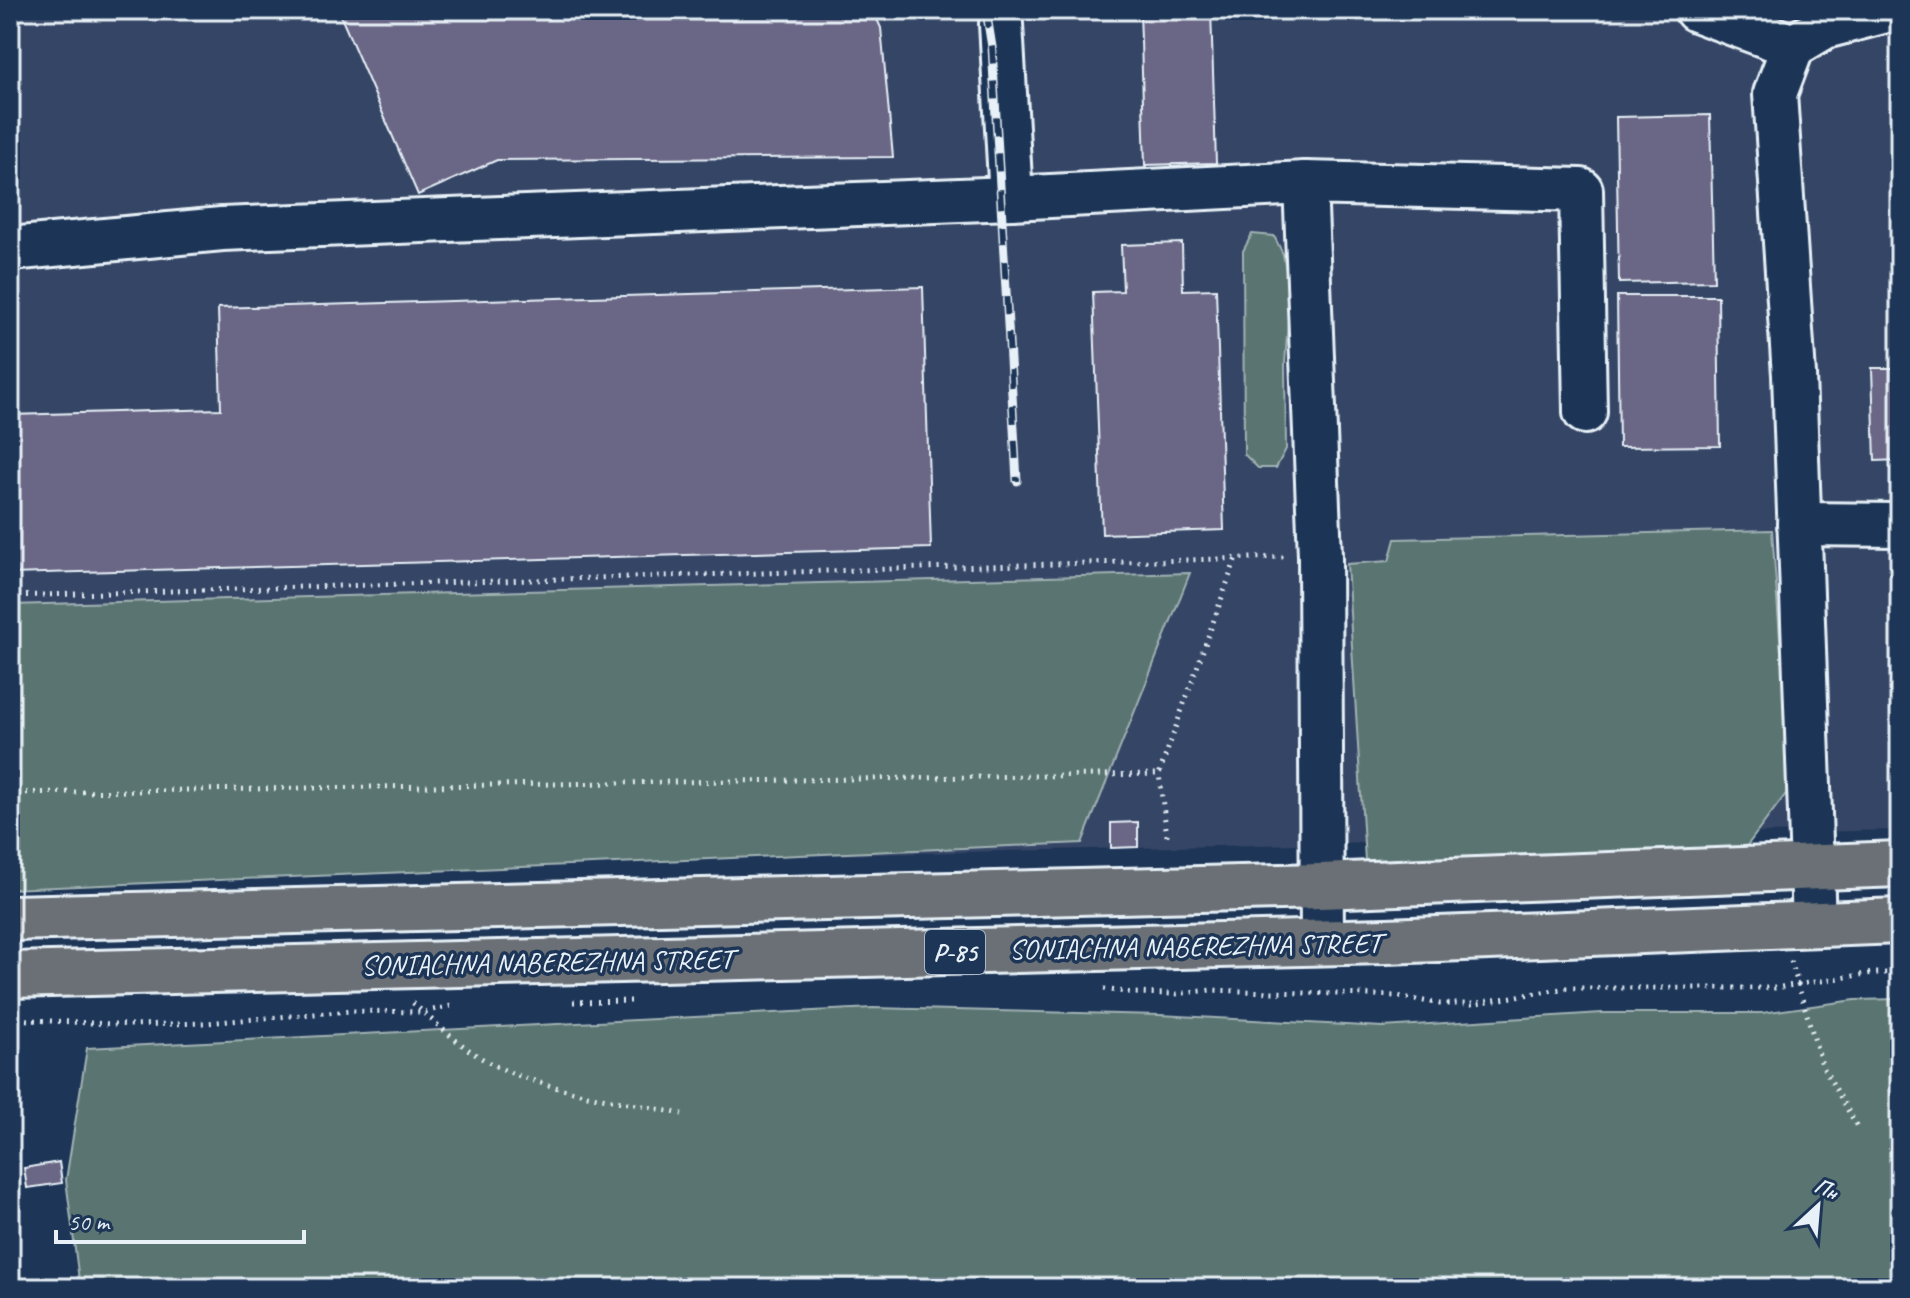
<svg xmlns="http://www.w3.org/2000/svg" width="1910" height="1298" viewBox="0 0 1910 1298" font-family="Caveat,sans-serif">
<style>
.built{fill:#344465}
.green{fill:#5a7471;stroke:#a1b2b4;stroke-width:2}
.building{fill:#6a6686;stroke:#e8f1f8;stroke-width:2}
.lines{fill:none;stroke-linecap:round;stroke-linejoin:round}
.minor-casing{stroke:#e8f1f8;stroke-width:48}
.major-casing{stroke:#e8f1f8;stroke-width:50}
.path{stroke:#e8f1f8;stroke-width:5;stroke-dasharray:2 6;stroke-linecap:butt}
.minor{stroke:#1d3557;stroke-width:42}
.major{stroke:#6a7074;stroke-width:44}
.rail-casing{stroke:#e8f1f8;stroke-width:9}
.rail{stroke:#1d3557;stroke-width:6;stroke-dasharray:18;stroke-linecap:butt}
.labels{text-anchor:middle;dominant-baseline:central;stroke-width:7;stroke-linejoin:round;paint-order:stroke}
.shield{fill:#1d3557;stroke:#abb9c8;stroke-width:2}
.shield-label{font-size:26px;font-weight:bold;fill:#e8f1f8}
.street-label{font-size:28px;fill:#e8f1f8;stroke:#1d3557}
</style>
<rect width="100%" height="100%" fill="#1d3557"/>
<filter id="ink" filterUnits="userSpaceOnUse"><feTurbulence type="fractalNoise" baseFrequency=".0125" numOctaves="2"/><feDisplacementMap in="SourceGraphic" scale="16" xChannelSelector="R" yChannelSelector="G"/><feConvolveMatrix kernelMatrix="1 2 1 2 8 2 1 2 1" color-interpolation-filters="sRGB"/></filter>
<g filter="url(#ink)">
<path class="built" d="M10 10H1900V830L544 862 10 883Z"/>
<g class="green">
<path d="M1252 234 1274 236 1283 254 1290 292 1285 364 1286 449 1276 468H1258L1244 454 1243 251Z"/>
<path d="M1772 530 1791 787 1743 851 1365 861 1347 564 1389 561 1395 539Z"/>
<path d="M1190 573 1082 843 10 889V605Z"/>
<path d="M1900 999V1288H80L66 1180 87 1048 873 1008 1160 1015 1383 1027 1602 1013H1762L1855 1000Z"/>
</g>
<g class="building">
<path d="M338 10H873L881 28 893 157 497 160 418 195Z"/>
<path d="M1140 10H1211L1216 163 1145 165Z"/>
<path d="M1710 115 1714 281 1619 283 1616 117Z"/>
<path d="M1182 243 1183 290 1216 289 1224 530 1102 534 1093 292 1123 291 1121 245Z"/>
<path d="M923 287 931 548 10 574V415L221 409 218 308Z"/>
<path d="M1617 296H1718L1720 446 1619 447Z"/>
<path d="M1872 368H1900V460L1875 461Z"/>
<path d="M1138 822V847L1111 848V823Z"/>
<path d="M59 1162 62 1183 27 1188 24 1168Z"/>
</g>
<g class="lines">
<g class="minor-casing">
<g id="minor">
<path d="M1696 10 1793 46"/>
<path d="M1001 24 1011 198 1305 183"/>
<path d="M10 249 222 229 1011 198"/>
<path d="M1799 524 1900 525"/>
<path d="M1814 923 1794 375 1775 94 1793 46 1825 27 1890 10"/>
<path d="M1322 943 1320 556 1305 183 1581 190 1585 412"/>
</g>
</g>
<g class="major-casing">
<g id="major">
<path d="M10 918 1320 886 1900 864"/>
<path d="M10 975 1386 941 1900 921"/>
</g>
</g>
<g class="path">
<path d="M10 596 1283 557"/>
<path d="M10 793 1159 774"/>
<path d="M1167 836 1159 774 1236 558"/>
<path d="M1791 961 1822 1065 1857 1126"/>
<path d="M1104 989 1131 993 1175 994 1211 990 1397 996 1440 1004H1471L1566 988H1775L1873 973H1900"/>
<path d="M573 1002 631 1001"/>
<path d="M413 1003C440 1027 468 1054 502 1069 558 1093 622 1101 682 1114"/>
<path d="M10 1019 132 1025 206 1023 351 1011 423 1012 456 1005"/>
</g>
<use href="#minor" class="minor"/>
<use href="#major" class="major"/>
<g class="rail-casing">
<path id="rail" d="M986 10 992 47 1017 481"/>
</g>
<use href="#rail" class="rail"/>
</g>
</g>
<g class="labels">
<rect class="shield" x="925" y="930" width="60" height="44" rx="6"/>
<g class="shield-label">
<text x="955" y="952">Р-85</text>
</g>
<g class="street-label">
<text transform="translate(1195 946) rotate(-1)">SONIACHNA NABEREZHNA STREET</text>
<text transform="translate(547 962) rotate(-1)">SONIACHNA NABEREZHNA STREET</text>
</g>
</g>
<rect width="1910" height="1298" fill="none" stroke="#1d3557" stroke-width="40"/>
<rect x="20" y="20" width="1870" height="1258" fill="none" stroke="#e8f1f8" stroke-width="3" filter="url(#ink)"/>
<g transform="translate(1818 1206) rotate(26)" stroke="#1d3557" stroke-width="6" paint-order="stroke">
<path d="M0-6L14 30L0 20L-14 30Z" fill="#e8f1f8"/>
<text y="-12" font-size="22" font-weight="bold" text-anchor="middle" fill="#e8f1f8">Пн</text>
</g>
<path d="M56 1230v12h248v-12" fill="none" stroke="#e8f1f8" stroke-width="4"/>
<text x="68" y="1230" font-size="24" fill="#e8f1f8" stroke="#1d3557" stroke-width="6" paint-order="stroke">50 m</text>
</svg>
